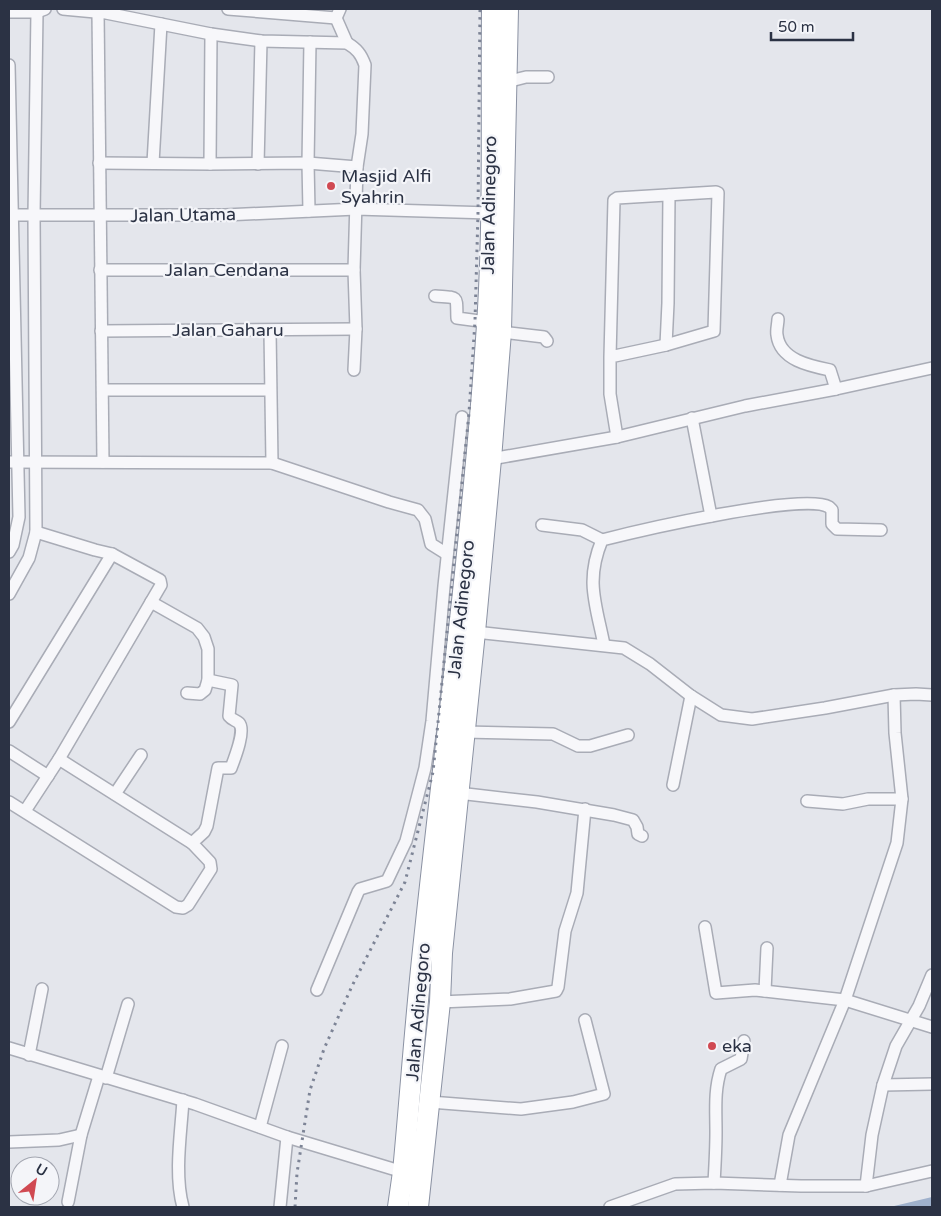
<svg xmlns="http://www.w3.org/2000/svg" width="941" height="1216" viewBox="0 0 941 1216" font-family="'Varela Round',sans-serif">
<style>
.water{fill:#9fb1cc}
.lines{fill:none;stroke-linecap:round;stroke-linejoin:round}
.street-casing{stroke:#a9acb6;stroke-width:14}
.highway-casing{stroke:#8b92a3;stroke-width:22}
.street{stroke:#f7f7fa;stroke-width:11}
.highway{stroke:#fff;stroke-width:20}
.rail{stroke:#7d8496;stroke-width:3;stroke-dasharray:2.5 5;stroke-linecap:butt}
.poi-dot{fill:#d04952;stroke:#f4f5f9;stroke-width:2}
.labels{text-anchor:middle;dominant-baseline:central;stroke-width:4.5;stroke-linejoin:round;paint-order:stroke}
.poi-label{font-size:18px;fill:#2b3244;stroke:#f4f5f9;text-anchor:start}
.street-label{font-size:18px;fill:#2b3244;stroke:#f4f5f9}
</style>
<rect width="100%" height="100%" fill="#e4e6ec"/>
<path class="water" d="M932 1197V1207H890Z"/>
<g class="lines">
<g class="street-casing">
<g id="street">
<path d="M63 9 106 13 211 34 261 41 347 43C357 49 361 54 365 65L362 134 357 167 354 270 356 329 354 370"/>
<path d="M228 9 336 18 340 9"/>
<path d="M9 12H37L45 9"/>
<path d="M98 12 103 462"/>
<path d="M336 18 347 43"/>
<path d="M9 65 19 517 13 545 9 552"/>
<path d="M506 82 526 77H548"/>
<path d="M99 163 210 164 308 163 357 167"/>
<path d="M153 163 161 24"/>
<path d="M210 164 211 34"/>
<path d="M258 164 261 41"/>
<path d="M309 211 308 163 310 42"/>
<path d="M9 215H225L356 209 490 213"/>
<path d="M100 270H354"/>
<path d="M435 296C460 298 456 295 457 318L487 322"/>
<path d="M778 319C778 324 776 330 777 335 780 360 810 366 830 370L836 389"/>
<path d="M101 331 356 329"/>
<path d="M270 331 272 463"/>
<path d="M501 332 544 337 547 341"/>
<path d="M666 345 668 303 669 195"/>
<path d="M610 357 666 345 714 331 718 193 716 192 617 198 614 200 610 357V394L617 437"/>
<path d="M103 390H270"/>
<path d="M692 418 711 516"/>
<path d="M491 459 617 437 745 406 836 389 932 368"/>
<path d="M9 462 272 463 389 502 418 510 425 519 431 544 447 554"/>
<path d="M542 525 582 530 602 540"/>
<path d="M36 532 34 215 37 12"/>
<path d="M9 594 29 558 36 532 95 550 112 554 160 580 161 585 59 759 25 811"/>
<path d="M151 602 197 628 204 637 208 649V680L205 690 200 694 187 693"/>
<path d="M475 632 624 648 650 664 691 696 721 715 752 719 825 708 894 695 916 694 932 695"/>
<path d="M604 645C596 604 585 581 602 540 637 531 804 492 829 507L832 510V524L837 529 881 530"/>
<path d="M9 722 112 554"/>
<path d="M464 732 553 734 578 746H590L628 735"/>
<path d="M9 751 48 776"/>
<path d="M59 759 192 843"/>
<path d="M673 785 691 696"/>
<path d="M458 793 537 802 614 815 633 820 637 827 638 834 642 836"/>
<path d="M115 794 141 755"/>
<path d="M807 801 843 804 868 799H902"/>
<path d="M9 802 176 907 183 908 188 905 211 869 210 862 192 843 204 832 207 826 218 768H231C234 760 246 730 239 723 236 720 232 720 229 716L232 685 208 680"/>
<path d="M705 927 716 993 755 990 845 1000 932 1027"/>
<path d="M317 990 358 892 360 889 387 881 406 841 425 768 432 721 444 586 462 417"/>
<path d="M765 991 767 948"/>
<path d="M440 1002 510 999 556 991 558 987 565 931 577 893 585 809"/>
<path d="M9 1048 195 1104 287 1137 403 1172"/>
<path d="M29 1055 42 989"/>
<path d="M106 1078 128 1004"/>
<path d="M883 1085 932 1084"/>
<path d="M183 1100C181 1133 174 1175 183 1207"/>
<path d="M430 1102 521 1109 573 1102 604 1094 585 1020"/>
<path d="M260 1127 282 1046"/>
<path d="M9 1142 59 1140 81 1135"/>
<path d="M714 1183C715 1166 716 1149 716 1132 716 1110 714 1090 721 1069L741 1059 744 1041"/>
<path d="M780 1185 789 1135 845 1000 897 843 902 799 895 733 894 695"/>
<path d="M866 1186 932 1171"/>
<path d="M68 1202 81 1135 99 1076"/>
<path d="M280 1207 287 1137"/>
<path d="M610 1207 675 1184 714 1183 801 1186H866L872 1135 883 1085 896 1046 919 1006 932 975"/>
</g>
</g>
<g class="highway-casing">
<g id="highway">
<path d="M398 1207 403 1172C410 1098 415 1024 423 950 445 742 473 534 487 325 494 220 491 114 492 9"/>
<path d="M418 1207 440 1002 442 953 475 632 491 459 501 332 508 9"/>
</g>
</g>
<use href="#street" class="street"/>
<use href="#highway" class="highway"/>
<path class="rail" d="M295 1207 297 1173 310 1090 324 1049 352 986 405 882 433 772 469 413 475 321 478 213 480 9"/>
</g>
<g class="poi-dot">
<circle cx="331" cy="186" r="5"/>
<circle cx="712" cy="1046" r="5"/>
</g>
<g class="labels">
<g class="poi-label">
<text x="341" y="176">Masjid Alfi<tspan x="341" dy="21">Syahrin</tspan></text>
<text x="722" y="1046">eka</text>
</g>
<g class="street-label">
<text transform="translate(489 205) rotate(-89)">Jalan Adinegoro</text>
<text transform="translate(183 215) rotate(-1)">Jalan Utama</text>
<text x="227" y="270">Jalan Cendana</text>
<text x="228" y="330">Jalan Gaharu</text>
<text transform="translate(461 609) rotate(-84)">Jalan Adinegoro</text>
<text transform="translate(418 1012) rotate(-85)">Jalan Adinegoro</text>
</g>
</g>
<rect width="941" height="1216" fill="none" stroke="#2b3244" stroke-width="20"/>
<g transform="translate(35 1181) rotate(30)"><circle r="24" fill="#f4f5f9" stroke="#a4a7b1"/>
<path d="M0-4L9 19L0 12L-9 19Z" fill="#d04952"/>
<text y="-8" font-size="14" font-weight="bold" text-anchor="middle" fill="#2b3244">U</text>
</g>
<path d="M771 32v8h82v-8" fill="none" stroke="#2b3244" stroke-width="2.5"/>
<text x="778" y="32" font-size="15" fill="#2b3244" stroke="#f4f5f9" stroke-width="4" paint-order="stroke">50 m</text>
</svg>
